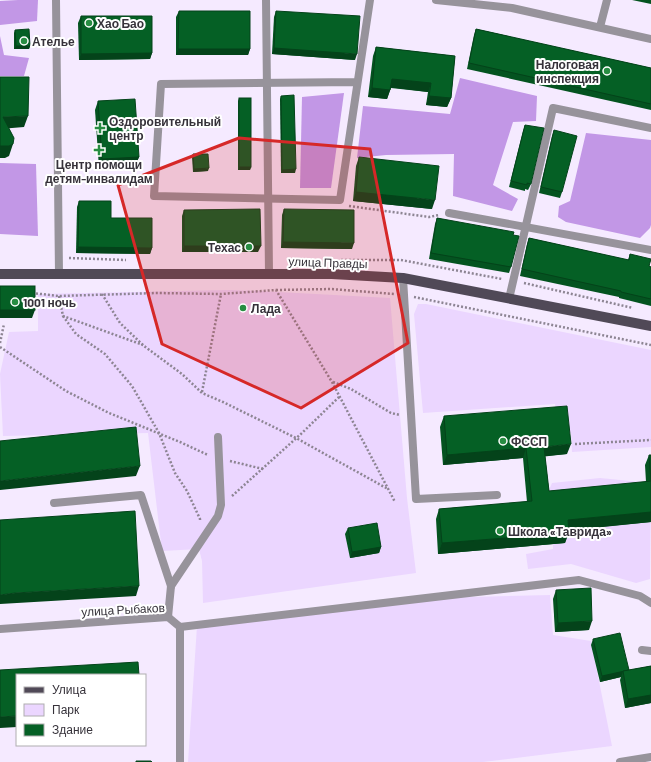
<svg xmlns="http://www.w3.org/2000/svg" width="651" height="762" viewBox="0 0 651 762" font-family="Barlow,sans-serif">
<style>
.green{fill:#ebd6ff}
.forest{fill:#c297e6}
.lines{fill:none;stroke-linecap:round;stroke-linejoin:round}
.path{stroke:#8d8593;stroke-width:2.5;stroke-dasharray:2 2;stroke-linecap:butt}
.service{stroke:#97939b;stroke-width:8}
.minor{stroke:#97939b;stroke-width:8}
.primary{stroke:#504957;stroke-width:10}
.wall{fill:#045320}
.shaded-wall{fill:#04431a}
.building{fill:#056025;stroke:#04431a}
.marked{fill:#d62828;fill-opacity:0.2;stroke:#d62828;stroke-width:3;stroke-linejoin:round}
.poi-dot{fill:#278d42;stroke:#fff;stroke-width:1.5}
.labels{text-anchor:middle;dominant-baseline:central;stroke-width:4;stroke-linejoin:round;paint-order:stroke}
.poi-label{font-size:12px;font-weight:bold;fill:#36323a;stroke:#fff;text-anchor:start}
.street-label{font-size:12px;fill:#36323a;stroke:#fff}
</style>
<rect width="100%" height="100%" fill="#f5eaff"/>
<g class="green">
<path d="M229 290 259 291 390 298 407 498 416 573 203 603 202 561 199 549 162 551 148 433 3 436 0 374 9 332 38 331V294Z"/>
<path d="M418 304H426L651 350V447L572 452 571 433 559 434 555 404 423 413 414 314Z"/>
<path d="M600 478 651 483 650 579 636 583 571 564 528 569 526 554 553 549V536L542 506 552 483Z"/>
<path d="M550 595 553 635 591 641 612 746 483 762H188L197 626 430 598Z"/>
</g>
<g class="forest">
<path d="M18 0H38L37 21 0 25V1Z"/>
<path d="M0 36 4 55 29 58 24 76H0Z"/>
<path d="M460 78 537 96 536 121 513 122 493 185 518 199 512 211 453 196 454 154 386 155 357 158 363 106 450 114Z"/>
<path d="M344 93 331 188H300L302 97Z"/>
<path d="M586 133 651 140V225L650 228 640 238 566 222 558 217 559 206 570 201Z"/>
<path d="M0 163 36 164 38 236 0 234Z"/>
</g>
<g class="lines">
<g class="path">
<path d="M349 206 429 217 439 215"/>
<path d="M69 258 126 260"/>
<path d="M341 260H401L502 279"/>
<path d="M524 283 633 308"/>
<path d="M276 290 331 289 394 294"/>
<path d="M32 293 59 296 157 293 221 294 276 290 332 382 395 502"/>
<path d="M102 294 120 323 144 346 182 374 202 393 223 402 296 438 388 489"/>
<path d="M59 296 63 316 143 345"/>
<path d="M414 297 651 345"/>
<path d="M63 316 76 334 105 354 132 386 159 433 175 473 187 491 200 519V522"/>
<path d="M0 343 4 324"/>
<path d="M0 347 66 391 109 413 180 442 208 455"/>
<path d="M333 382 351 389 391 413 400 415"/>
<path d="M202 392 221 294"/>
<path d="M575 444 651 440"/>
<path d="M230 461 263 469"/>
<path d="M232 496 302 433 339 397"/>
</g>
<g class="service">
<path d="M266 0 269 273"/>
<path d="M600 27 607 0"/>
<path d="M357 82 161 84 154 196 340 200 370 0"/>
<path d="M449 213 651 250"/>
<path d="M403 278 416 499 497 495"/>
<path d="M509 299 553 108 651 128"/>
<path d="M54 503 141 495 171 586"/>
<path d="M168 617 171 586 218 516 221 505 218 437"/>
<path d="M180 627 579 580 640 596 651 603"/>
<path d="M642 650 651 651"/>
</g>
<g class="minor">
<path d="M56 0 59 274"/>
<path d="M436 0 512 8 651 39"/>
<path d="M0 629 168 617 180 627V762"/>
<path d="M620 762 651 757"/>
</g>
<path class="primary" d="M0 274H332L403 278 651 326"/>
</g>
<g class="wall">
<path d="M632 0H651V4Z"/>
<path d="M179 11 250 49 248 55H176V17Z"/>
<path d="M276 11 355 60 272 54 274 17Z"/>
<path d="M81 16 152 53 150 59 79 60 78 23Z"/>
<path d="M476 29 651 68V110L467 69 474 35Z"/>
<path d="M15 30 30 46 29 49H14V33Z"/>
<path d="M376 47 455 56 451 98 447 107 426 105 428 92 391 88 387 99 368 97 373 56Z"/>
<path d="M281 96 295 173H281L280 99Z"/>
<path d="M239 98 251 167 250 170H238V101Z"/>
<path d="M98 101 139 157 135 166 99 168 95 110Z"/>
<path d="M525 125 531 184 528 190 525 189V191L509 187 523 131Z"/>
<path d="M554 130 562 192 560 198 539 193 552 136Z"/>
<path d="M193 154 208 171 193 172 192 157Z"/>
<path d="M359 157 432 209 353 201 356 166Z"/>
<path d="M79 201 111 218 152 248 150 254 76 253 77 207Z"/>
<path d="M284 209 352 249 281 248 282 215Z"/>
<path d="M184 210 258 252H182V216Z"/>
<path d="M437 218 513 235 511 267 509 273 429 259 435 224Z"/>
<path d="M529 238 628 260 630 254 649 266 651 267V306L619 298V297L520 276 527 244Z"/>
<path d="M444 416 567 454 545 456 549 491 646 482 645 465 649 455H651V522L568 530 565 543 438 554 436 519 439 509 527 502 523 458 443 465 440 427Z"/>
<path d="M348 528 381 547 379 553 350 558 345 534Z"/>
<path d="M556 590 589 630 555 632 553 599Z"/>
<path d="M593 639 629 670 651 666V703L625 708 620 680 621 677 600 682 591 645Z"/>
</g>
<g class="shaded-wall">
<path d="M16 46H30L29 49H14Z"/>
<path d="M274 48 357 54 355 60 272 54Z"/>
<path d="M178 49H250L248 55H176Z"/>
<path d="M152 53 150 59 79 60 81 54Z"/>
<path d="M392 79 431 83 428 92 388 87Z"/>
<path d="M372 88 390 90 387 99 368 97Z"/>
<path d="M429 96 451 98 447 107 426 105Z"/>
<path d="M28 116 24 127 0 129 3 117Z"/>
<path d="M13 144 9 156 5 158H0V146Z"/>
<path d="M139 157 135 166 99 168 102 159Z"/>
<path d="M239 167H251L250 170H238Z"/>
<path d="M209 168 208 171 193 172 194 169Z"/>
<path d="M296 169 295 173H281L282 170Z"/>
<path d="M356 192 435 200 432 209 353 201Z"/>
<path d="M283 242 354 243 352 249 281 248Z"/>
<path d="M184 246H261L258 252H182Z"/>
<path d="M78 247 152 248 150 254 76 253Z"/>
<path d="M0 310H35L32 318H0Z"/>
<path d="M571 444 567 454 540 457 544 447Z"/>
<path d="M526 448 523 458 443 465 447 455Z"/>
<path d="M140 466 136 476 0 490V481Z"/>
<path d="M651 512V522L564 531 568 520Z"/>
<path d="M569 533 565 543 438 554 442 543Z"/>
<path d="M381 547 379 553 350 558 352 552Z"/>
<path d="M139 586 136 596 0 604V595L15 593Z"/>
<path d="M592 621 589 630 555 632 558 623Z"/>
<path d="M623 671 621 677 600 682 602 676Z"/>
<path d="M651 695V703L625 708 628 699Z"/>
<path d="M17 716V727L0 728V717Z"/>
</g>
<g class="building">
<path d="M179 11H250V49H178Z"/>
<path d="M276 11 360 16 357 54 274 48Z"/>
<path d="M81 16H152V53L81 54Z"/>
<path d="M29 29 30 46H16L15 30Z"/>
<path d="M476 29 651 68V104L469 63Z"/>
<path d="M376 47 455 56 451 98 429 96 431 83 392 79 390 90 372 88Z"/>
<path d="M0 77H29L28 116 3 117 14 138 13 144 9 146H0Z"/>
<path d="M294 95 296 169 282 170 281 96Z"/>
<rect x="239" y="98" width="12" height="69"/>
<path d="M135 99 139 157 102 159 98 101Z"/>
<path d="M525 125 544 128 531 184 527 183V185L511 181Z"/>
<path d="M554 130 577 136 562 192 541 187Z"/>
<path d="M193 154H208L209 168 194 169Z"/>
<path d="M359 157 439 166 435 200 356 192Z"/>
<path d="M79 201H111V218H152V248L78 247Z"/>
<path d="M260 209 261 246H184V210Z"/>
<path d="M284 209 354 210V243L283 242Z"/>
<path d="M437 218 514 232 513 235 519 236 511 267 431 253Z"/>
<path d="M529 238 629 260 630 254 651 259 649 266 651 267V299L621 292V291L522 269Z"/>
<rect x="0" y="286" width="35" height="24"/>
<path d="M567 406 571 444 544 447 549 491 651 481 649 455H651V512L568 520 569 533 442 543 439 509 532 501 526 448 447 455 444 416Z"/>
<path d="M136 427 140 466 0 481V441Z"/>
<path d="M135 511 139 586 15 593 0 595V520Z"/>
<path d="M377 523 381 547 352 552 348 528Z"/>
<path d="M591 588 592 621 558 623 556 590Z"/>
<path d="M620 633 629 670 602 676 593 639Z"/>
<path d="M138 662 139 675H17V716L0 717V670Z"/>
<path d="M651 666V695L628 699 623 671Z"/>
<path d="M136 761H151L152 762H136Z"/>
</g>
<path class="marked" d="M239 138 370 149 408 343 301 408 162 344 118 185Z"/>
<g class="poi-dot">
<circle cx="89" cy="23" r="4"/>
<circle cx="24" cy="41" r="4"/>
<circle cx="607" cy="71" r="4"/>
<path d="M98 122h4v4h4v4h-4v4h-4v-4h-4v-4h4z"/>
<path d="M97 144h4v4h4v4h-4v4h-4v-4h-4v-4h4z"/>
<circle cx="249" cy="247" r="4"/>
<circle cx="15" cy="302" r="4"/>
<circle cx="243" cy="308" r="4"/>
<circle cx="503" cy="441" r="4"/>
<circle cx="500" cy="531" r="4"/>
</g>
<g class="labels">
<g class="poi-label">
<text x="97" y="23">Хао Бао</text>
<text x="32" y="41">Ателье</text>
<text x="599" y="64" text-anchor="end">Налоговая<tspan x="599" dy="14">инспекция</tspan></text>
<text x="109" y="121">Оздоровительный<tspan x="109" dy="14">центр</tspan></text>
<text x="99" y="164" text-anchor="middle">Центр помощи<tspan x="99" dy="14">детям-инвалидам</tspan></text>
<text x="241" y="247" text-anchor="end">Техас</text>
<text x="23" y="302">1001 ночь</text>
<text x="251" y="308">Лада</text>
<text x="511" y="441">ФССП</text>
<text x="508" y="531">Школа «Таврида»</text>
</g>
<g class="street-label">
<text transform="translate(328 262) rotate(2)">улица Правды</text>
<text transform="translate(123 609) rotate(-3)">улица Рыбаков</text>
</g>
</g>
<rect x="16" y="674" width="130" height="72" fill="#ffffff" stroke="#afadb0"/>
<rect x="24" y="687" width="20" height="6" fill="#504957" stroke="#afadb0"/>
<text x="52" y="694" font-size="12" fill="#36323a">Улица</text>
<rect x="24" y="704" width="20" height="12" fill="#ebd6ff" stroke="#afadb0"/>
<text x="52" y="714" font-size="12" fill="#36323a">Парк</text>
<rect x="24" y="724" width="20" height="12" fill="#056025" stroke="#afadb0"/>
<text x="52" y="734" font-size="12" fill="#36323a">Здание</text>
</svg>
